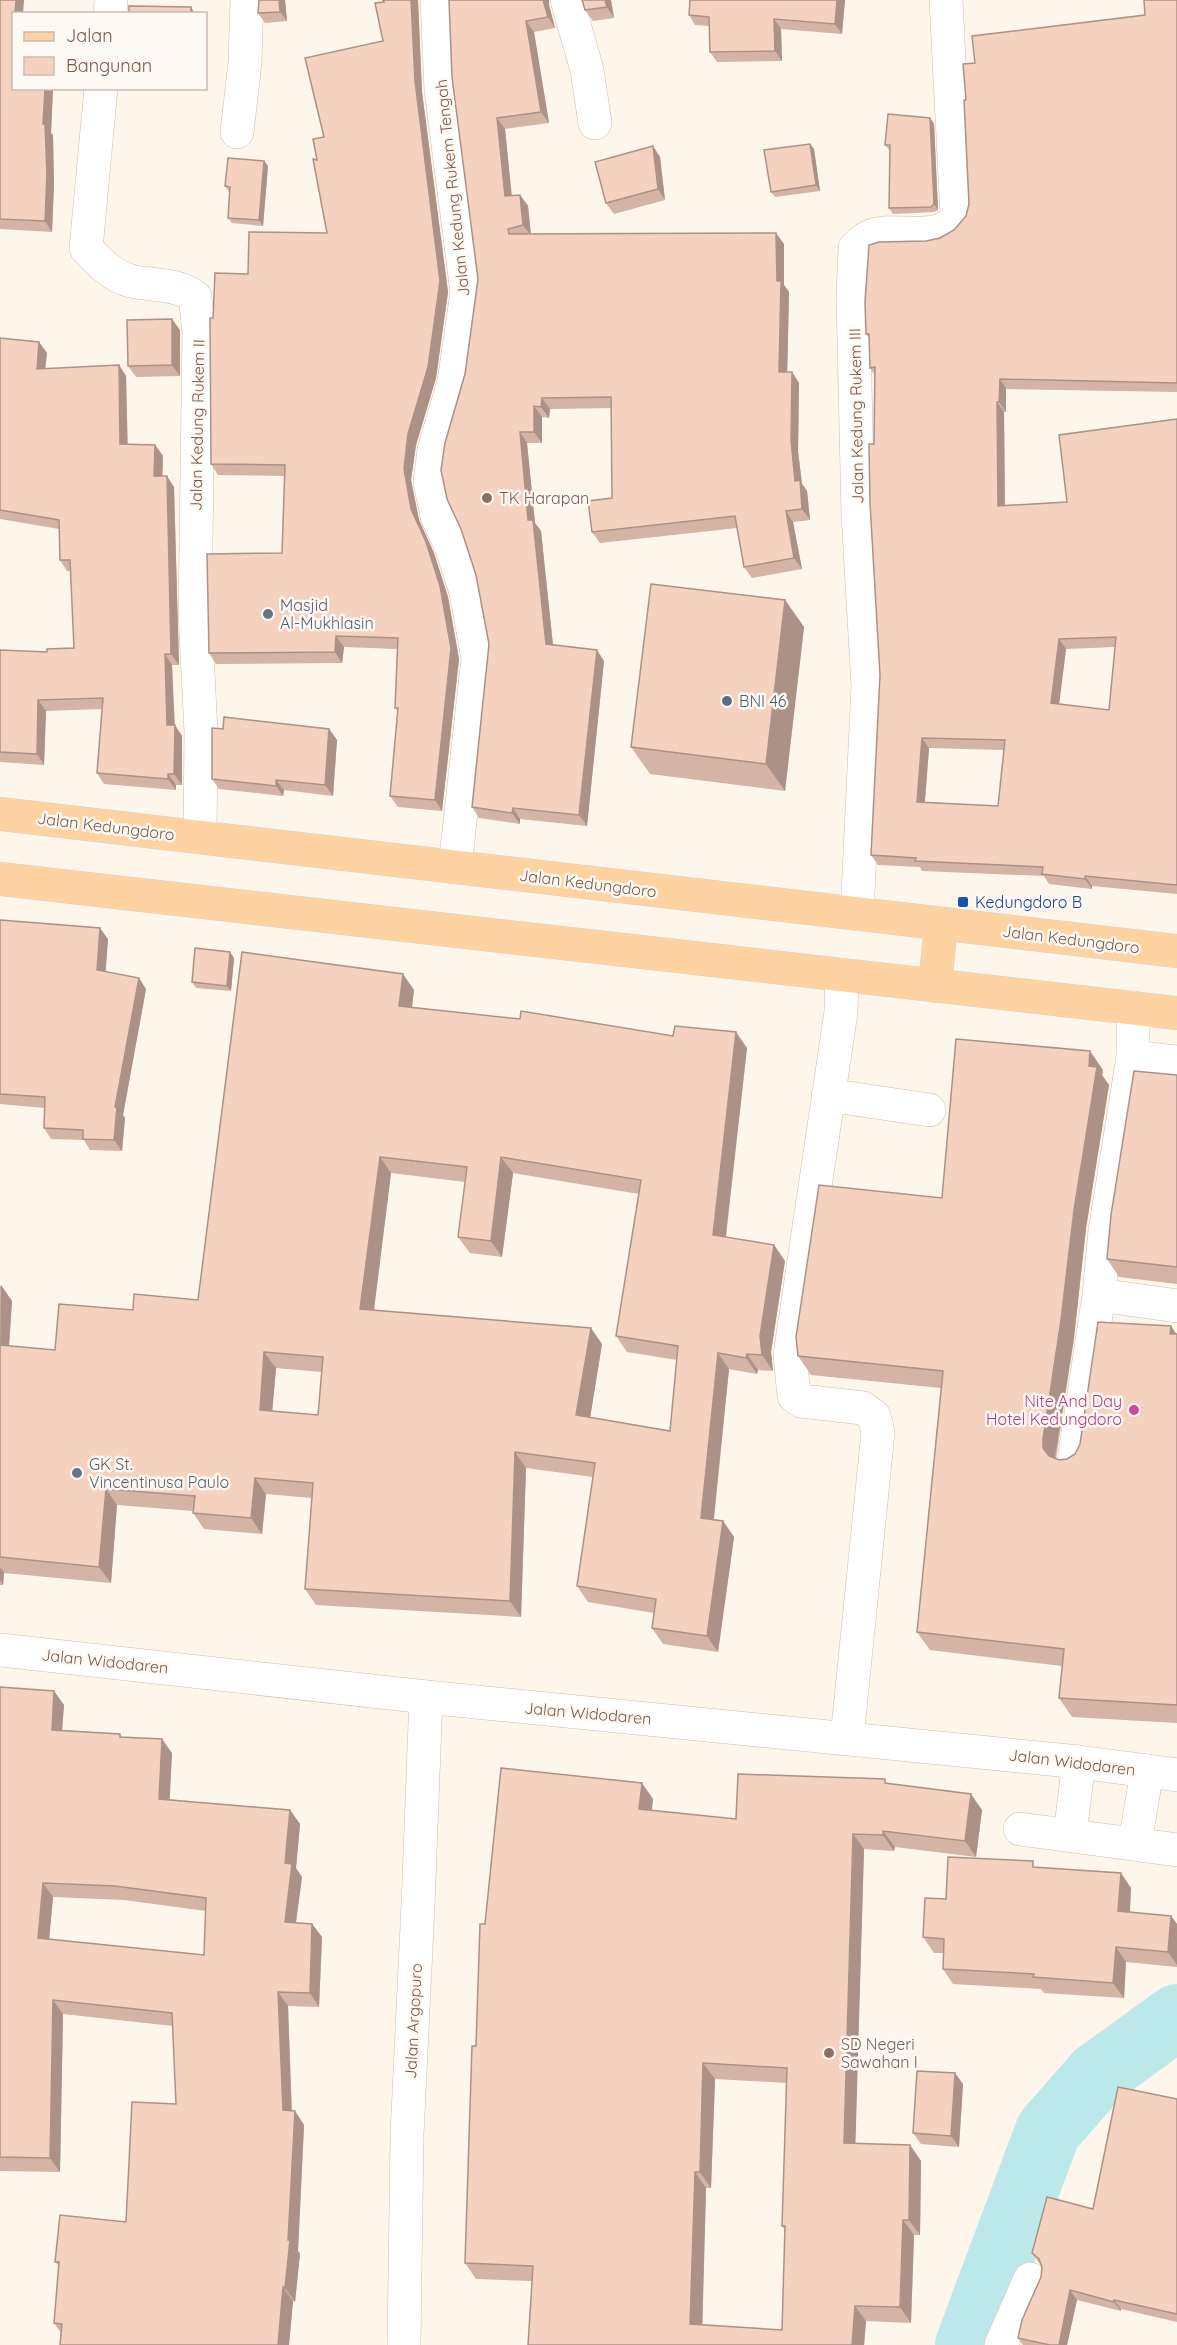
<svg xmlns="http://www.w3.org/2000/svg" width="1177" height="2345" viewBox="0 0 1177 2345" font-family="Quicksand,sans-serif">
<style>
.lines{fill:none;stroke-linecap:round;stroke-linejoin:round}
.river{stroke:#bde8ea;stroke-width:66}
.minor-casing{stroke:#d2bbae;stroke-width:34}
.major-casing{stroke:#dad0cd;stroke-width:34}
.minor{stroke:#fff;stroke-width:33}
.major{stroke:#ffd3a1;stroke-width:33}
.wall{fill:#d3b4a5;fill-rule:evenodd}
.shaded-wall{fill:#ac9286}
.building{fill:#f5d1c0;stroke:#ac9286;stroke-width:1.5;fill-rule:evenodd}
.education-dot{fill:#8d6e63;stroke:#fff9f3;stroke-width:2}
.worship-dot{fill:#6b7280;stroke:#fff9f3;stroke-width:2}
.service-dot{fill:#5c6f8a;stroke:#fff9f3;stroke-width:2}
.transit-dot{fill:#1a4fb4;stroke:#fff9f3;stroke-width:2}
.hotel-dot{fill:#d1479c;stroke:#fff9f3;stroke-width:2}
.labels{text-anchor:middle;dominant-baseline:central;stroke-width:5;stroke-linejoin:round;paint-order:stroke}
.street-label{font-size:16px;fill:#7c584b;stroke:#fff9f3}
.education-label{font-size:16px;fill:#785e54;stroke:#fff9f3;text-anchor:start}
.worship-label{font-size:16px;fill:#5b616d;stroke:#fff9f3;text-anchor:start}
.service-label{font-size:16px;fill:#4e5e75;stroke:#fff9f3;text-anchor:start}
.transit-label{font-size:16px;fill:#164399;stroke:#fff9f3;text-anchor:start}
.hotel-label{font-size:16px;fill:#b23c85;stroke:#fff9f3;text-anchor:end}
</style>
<rect width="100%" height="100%" fill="#fef5eb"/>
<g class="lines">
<path class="river" d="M968 2345 1048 2131 1097 2075 1177 2017"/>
<g class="minor-casing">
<g id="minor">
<path d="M437 0 441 90 467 292 454 382 434 450 430 482 437 516 451 546 466 592 478 658 455 867"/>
<path d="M567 0 587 70 595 123"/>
<path d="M110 14 111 0"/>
<path d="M101 88 86 248C99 262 112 276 131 281 153 286 176 283 195 297L199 332 195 614 201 732 200 837"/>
<path d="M237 132 245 62 247 0"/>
<path d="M857 914 868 686 858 514 853 297 855 248C861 242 866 237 874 235 899 227 944 245 957 215L946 0"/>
<path d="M842 975 841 1012 790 1355 794 1396 801 1401 863 1408 874 1416 878 1432 847 1738"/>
<path d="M1133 1008V1057L1105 1231 1099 1295 1177 1306"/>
<path d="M1133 1057 1177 1062"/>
<path d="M828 1095 929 1110"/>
<path d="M1074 1460 1099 1295"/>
<path d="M0 1650 426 1697 1079 1762 1177 1775"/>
<path d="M1020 1829 1177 1850"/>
<path d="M1070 1834 1079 1762"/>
<path d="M1135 1843 1147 1771"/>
<path d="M404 2345 407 2135 418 1905 426 1697"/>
<path d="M1001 2345 1030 2279"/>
</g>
</g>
<g class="major-casing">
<g id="major">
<path d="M0 814 1177 951"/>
<path d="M0 879 1177 1013"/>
<path d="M935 986 941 924"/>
</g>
</g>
<use href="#minor" class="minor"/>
<use href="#major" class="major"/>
</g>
<g class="wall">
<path d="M0 0 14 88H53L51 133 53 135 54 185 52 232 0 229Z"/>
<path d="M285 0 287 21 265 23 258 13Z"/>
<path d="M383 0H418L422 92 448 292 436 378 416 445 411 480 419 520 434 553 448 597 459 659 442 811 398 807 390 796 398 712 395 708 397 649 344 647 342 663 216 664 209 653 282 553 285 476 218 475 211 464 213 318 248 274 327 233 317 160 324 137 383 41Z"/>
<path d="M449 0 549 5 555 28 534 32 549 123 505 129 511 195H520L528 206 531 234 784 244V285L789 292 787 372H792L799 383 798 451 802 484 807 491 810 520 793 522 802 569 752 578 744 567 737 528 600 543 592 532 612 498 611 408 550 409 549 418 542 417V443H527L535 523 541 531 553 645 604 661 587 826 520 819V824L479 818 472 807 489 644 465 374 478 279Z"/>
<path d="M582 0H611L614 18 593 21 585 10Z"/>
<path d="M690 0H845L842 34 781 29 782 61 717 62 710 52 709 26 695 25 689 15Z"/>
<path d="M1177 0V392L1006 389V412H1004L1005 505 1067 502 1177 419V894L1092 886V889L1049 884 1044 876 922 871 920 867 878 865 871 855 880 675 874 444V374L870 368 869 338 866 334 926 241 940 238 954 230 966 216 969 204 966 100 975 63 1145 15ZM1115 647 1109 710 1059 704 1066 649ZM929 748 1004 750 998 806 925 802Z"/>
<path d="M930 118 934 124 938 210 934 212 893 214 889 208 890 151 885 145Z"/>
<path d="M810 144 814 149 820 191 775 197 771 192Z"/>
<path d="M660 157 665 200 614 214 606 203Z"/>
<path d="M264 161 268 166 263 226 232 223 228 218 229 192 225 186Z"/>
<path d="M180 330V376L136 377 128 366Z"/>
<path d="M0 338 39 342 47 353 45 369 119 365 126 376 127 444 155 445 163 456 162 476 174 487 179 665H172L174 725 182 736V785H176V790L104 784 97 773 102 709 46 711 44 765 0 762V650L47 652 74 648 71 571H67L60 560 59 529 0 519Z"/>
<path d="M785 600 804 627 785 791 650 774 631 747Z"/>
<path d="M223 729H329L337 740 333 796 284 790 283 796 219 789 212 779Z"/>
<path d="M0 920 108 939 105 972 146 989 123 1115 125 1118 122 1151 90 1150 84 1140 51 1139 44 1128 45 1108 0 1104Z"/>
<path d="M230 952 234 958 231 991 196 988 192 982Z"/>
<path d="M414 990 412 1008 747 1048 726 1237 774 1245 785 1261 771 1352 773 1371 758 1370 757 1374 729 1369 714 1520 723 1521 734 1537 718 1652 663 1644 652 1628 654 1613 588 1602 577 1586 593 1477 526 1468 521 1617 316 1605 305 1589 312 1498 266 1494 262 1534 204 1529 193 1513V1511L117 1505 111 1583 4 1573 3 1585H0V1285L12 1301 9 1346 55 1350 133 1310 198 1300ZM391 1173 465 1182 458 1237 470 1253 502 1257 513 1173 639 1194 616 1336 627 1352 677 1360 670 1431 590 1417 602 1344 374 1310ZM276 1368 322 1372 318 1415 272 1411Z"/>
<path d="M1103 1070 1102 1075 1109 1085 1086 1228 1074 1338 1056 1459 1059 1460 1067 1459 1075 1454 1171 1326 1176 1334H1177V1723L1072 1717 1059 1698 1062 1666 930 1650 917 1632 941 1388 811 1375 798 1356 942 1198Z"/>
<path d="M1177 1075V1284L1119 1277 1107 1259Z"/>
<path d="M0 1687 54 1691 64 1705 62 1730 120 1734 122 1737 172 1753 169 1800 290 1810 300 1824 296 1869 302 1877 296 1923 312 1924 322 1937 319 2007 288 2006 292 2111H295L304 2125 298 2251 300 2254 295 2302 293 2301 289 2345H60L61 2333 54 2323 59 2266 55 2262 126 2222 176 2104 173 2026 63 2014 60 2172 0 2171ZM53 1897 124 1900 206 1911 204 1955 49 1940Z"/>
<path d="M888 1783 982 1810 976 1857 895 1847 894 1851 864 1849 855 2144 910 2145 921 2161 920 2235H914L911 2323 866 2321 864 2345H528L532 2281 476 2279 465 2263 476 2046 485 1924 653 1799 652 1810 736 1819ZM715 2079 787 2083 782 2226 785 2230 782 2330 702 2325 706 2188H711Z"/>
<path d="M1038 1868 1131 1888 1130 1912 1171 1916 1177 1924V1967L1126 1962 1124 1998 1044 1993 1041 1989 953 1984 943 1969V1953H934L923 1937 946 1899Z"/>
<path d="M963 2084 959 2147 921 2144 913 2133Z"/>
<path d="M1177 2099V2322L1121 2309V2311L1077 2300 1067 2345H1023L1018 2338 1041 2277 1042 2267 1032 2253 1093 2209Z"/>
</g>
<g class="shaded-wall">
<path d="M16 0H24L23 14H15Z"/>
<path d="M279 0H285L287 21 280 12Z"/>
<path d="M411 0H418L422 92 448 292 436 378 416 445 411 480 419 520 434 553 448 597 459 659 442 811 435 800 411 509 404 469 415 81Z"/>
<path d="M543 0H549V5L555 28 548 17Z"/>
<path d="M605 0H611L614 18 607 7Z"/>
<path d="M837 0H845L842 34 835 24Z"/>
<path d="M191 7 195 14H191Z"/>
<path d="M774 19 781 29 782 61 775 51Z"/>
<path d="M526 21 534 32 549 123 541 112Z"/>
<path d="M45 88H53L51 133 53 135 54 185 52 232 45 221 43 124Z"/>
<path d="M497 118 505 129 513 207 505 196Z"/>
<path d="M930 118 934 124 938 210 934 204Z"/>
<path d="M810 144 814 149 820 191 816 185Z"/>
<path d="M653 146 660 157 665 200 658 189Z"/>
<path d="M264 161 268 166 263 226 259 220Z"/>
<path d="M520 195 528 206 531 236 523 225Z"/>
<path d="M776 233 784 244V285L789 292 787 383 779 372Z"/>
<path d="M172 319 180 330V376L172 365Z"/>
<path d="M39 342 47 353 44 380 37 369Z"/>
<path d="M119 365 126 376 128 455 120 444Z"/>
<path d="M792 372 799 383 798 451 802 484 807 491 810 520 802 509 795 481 791 440Z"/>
<path d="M1000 379 1006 389V412L999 402Z"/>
<path d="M542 398 550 409 549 418 541 407Z"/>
<path d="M997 402 1004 412 1005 515 998 506Z"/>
<path d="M534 406 542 417V443L534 432Z"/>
<path d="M520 432 527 443 535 523 541 531 554 655 546 644 528 520Z"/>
<path d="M155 445 163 456 162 487 154 476Z"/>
<path d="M167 476 174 487 179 665 171 654Z"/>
<path d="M786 511 793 522 802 569 794 558Z"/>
<path d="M785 600 804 627 785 791 766 764Z"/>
<path d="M336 636 344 647 342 663 335 652Z"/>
<path d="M1059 639 1066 649 1058 713 1051 703Z"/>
<path d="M597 650 604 661 587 826 579 815Z"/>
<path d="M165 654 172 665 175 729V725L182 736V785L174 774 167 725Z"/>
<path d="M38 700 46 711 44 765 37 754Z"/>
<path d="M329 729 337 740 333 796 325 785Z"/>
<path d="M922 738 929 748 924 812 917 802Z"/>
<path d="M168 774 176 785V790L168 779Z"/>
<path d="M276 780 284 790 283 796 276 786Z"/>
<path d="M513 808 520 819V824L512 813Z"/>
<path d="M1085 876 1092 886V889L1085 879Z"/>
<path d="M100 928 108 939 105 981 97 970Z"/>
<path d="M230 952 234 958 231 991 227 986Z"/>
<path d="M403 974 414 990 410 1022 399 1006Z"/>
<path d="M139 978 146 989 123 1115 125 1118 122 1151 114 1140 115 1107Z"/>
<path d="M736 1032 747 1048 724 1251 713 1235Z"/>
<path d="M1090 1051 1103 1070 1102 1075 1109 1085 1086 1228 1074 1338 1055 1457 1056 1466 1043 1448V1439Z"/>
<path d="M380 1157 391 1173 372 1325 360 1309Z"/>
<path d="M501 1157 513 1173 502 1257 491 1241Z"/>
<path d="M774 1245 785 1261 771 1352 773 1371 762 1355 760 1336Z"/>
<path d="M1 1285 12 1301 8 1361 0 1350Z"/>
<path d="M1171 1326 1177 1335 1170 1334Z"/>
<path d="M591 1328 602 1344 588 1431 576 1415Z"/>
<path d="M264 1352 276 1368 271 1426 260 1410Z"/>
<path d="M718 1353 729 1369 712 1534 701 1518Z"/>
<path d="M747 1354 758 1370 757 1374 746 1358Z"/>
<path d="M515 1452 526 1468 521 1617 510 1601Z"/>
<path d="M255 1478 266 1494 262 1534 251 1518Z"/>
<path d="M106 1489 117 1505 111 1583 99 1567Z"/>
<path d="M723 1521 734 1537 718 1652 707 1636Z"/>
<path d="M0 1567 4 1573 3 1585 0 1580Z"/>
<path d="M54 1691 64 1705 61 1744 52 1730Z"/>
<path d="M162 1739 172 1753 169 1813 159 1799Z"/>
<path d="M642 1783 653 1799 650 1825 639 1809Z"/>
<path d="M971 1794 982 1810 976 1857 965 1841Z"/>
<path d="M290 1810 300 1824 296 1868 302 1877 294 1936 285 1922V1863Z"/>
<path d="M883 1831 895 1847 894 1851 883 1835Z"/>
<path d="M853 1834 864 1849 855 2159 844 2143Z"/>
<path d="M1121 1873 1131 1888 1129 1926 1118 1911Z"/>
<path d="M43 1883 53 1897 48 1952 38 1938Z"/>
<path d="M1171 1916 1177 1924V1965L1168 1952Z"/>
<path d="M312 1924 322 1937 319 2007 310 1993Z"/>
<path d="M1116 1947 1126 1962 1124 1998 1113 1983Z"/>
<path d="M278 1992 288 2006 292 2124 283 2110Z"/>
<path d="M53 2000 63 2014 60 2172 50 2158Z"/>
<path d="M703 2063 715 2079 711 2188 700 2172Z"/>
<path d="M955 2073 963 2084 959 2147 951 2136Z"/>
<path d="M295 2111 304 2125 298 2251 300 2254 295 2302 285 2288Z"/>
<path d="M910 2145 921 2161 920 2235 909 2220Z"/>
<path d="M695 2172 706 2188 702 2340 690 2324Z"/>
<path d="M903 2220 914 2235 911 2323 900 2307Z"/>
<path d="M283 2287 293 2301 289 2345H278Z"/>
<path d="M1070 2290 1077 2300 1067 2345H1059Z"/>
<path d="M1114 2300 1121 2309V2311L1114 2302Z"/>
<path d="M855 2306 866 2321 864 2345H852Z"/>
</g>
<g class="building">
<path d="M0 0H16L15 14H14V88H45L43 124H45L47 174 45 221 0 219Z"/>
<path d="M259 0H279L280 12 258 13Z"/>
<path d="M383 0H411L415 81 440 281 428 367 408 434 404 469 411 509 426 542 440 586 451 648 435 800 390 796 398 708H395L398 638 336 636 335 652 209 653 207 554 282 553 285 465 211 464 210 318H213L215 273 248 274 249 232 327 233 313 159 317 160 313 139 324 137 305 58 383 41 375 3 384 2Z"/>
<path d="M449 0H543L548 17 526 21 541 112 497 118 505 196 520 195 523 225 508 229 509 234 776 233 777 281H781L779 372H792L791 440 795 481 800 480 802 509 786 511 794 558 744 567 735 516 592 532 588 501 612 498 611 397 542 398 541 407 534 406V432H520L528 520H533L546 644 597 650 579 815 513 808 512 813 472 807 489 644 476 575 461 529 447 499 441 470 445 443 465 374 478 279 452 77Z"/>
<path d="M582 0H605L607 7 585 10Z"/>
<path d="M690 0H837L835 24 774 19 775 51 710 52 709 17 689 15Z"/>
<path d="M1144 0H1177V383L1000 379 999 402H997L998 506 1067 502 1059 435 1177 419V885L1085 876V879L1042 874 1043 867 915 861 916 858 871 855 880 675 870 503 869 444H874L875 367 870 368 869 334H866L865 302 869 245 879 242 926 241 940 238 954 230 966 216 969 204 964 100H966L963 64 975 63 972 36 1145 15ZM1116 637 1109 710 1051 703 1059 639ZM922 738 1005 740 998 806 917 802Z"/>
<path d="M129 6 191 7V14H129Z"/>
<path d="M888 114 930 118 934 204 931 207 889 208 890 145H885Z"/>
<path d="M810 144 816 185 771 192 764 150Z"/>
<path d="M653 146 658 189 606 203 595 162Z"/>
<path d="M228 158 264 161 259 220 228 218 230 187 225 186Z"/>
<path d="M172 319V365L128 366 127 320Z"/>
<path d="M0 338 39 342 37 369 119 365 120 444 155 445 154 476H167L171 654H165L167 725H175L174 774H168V779L97 773 103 698 38 700 37 754 0 752V650L47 652V649L74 648 70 560H60L59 520 0 510Z"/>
<path d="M651 584 785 600 766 764 631 747Z"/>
<path d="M224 717 329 729 325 785 276 780V786L212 779V728L223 729Z"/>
<path d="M0 920 100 928 97 970 139 978 115 1107H117L114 1140 83 1139V1130L44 1128 45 1097 0 1094Z"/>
<path d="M195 948 230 952 227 986 192 982Z"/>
<path d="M242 952 403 974 399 1006 520 1019 521 1011 673 1036 675 1026 736 1032 713 1235 774 1245 760 1336 762 1355 747 1354 746 1358 718 1353 701 1518 723 1521 707 1636 652 1628 656 1599 577 1586 595 1463 515 1452 510 1601 305 1589 313 1483 255 1478 251 1518 193 1513 195 1496 106 1489 99 1567 0 1557V1345L55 1350 59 1304 133 1310 134 1294 198 1300ZM380 1157 467 1167 458 1237 491 1241 501 1157 641 1180 616 1336 678 1346 670 1431 576 1415 591 1328 360 1309ZM264 1352 323 1357 318 1415 260 1410Z"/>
<path d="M956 1039 1090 1051 1089 1066 1097 1067 1074 1210 1061 1320 1043 1439V1448L1049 1456 1059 1460 1067 1459 1075 1454 1080 1444 1098 1322 1171 1326 1170 1334H1177V1705L1059 1698 1064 1649 917 1632 943 1371 798 1356 796 1337 819 1185 942 1198Z"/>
<path d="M1134 1071 1177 1075V1267L1107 1259 1111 1215Z"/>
<path d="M0 1687 54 1691 52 1730 120 1734V1737L162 1739 159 1799 290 1810 285 1863 292 1864 285 1922 312 1924 310 1993 278 1992 283 2110 295 2111 288 2240H290L285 2288 283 2287 278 2345H60L62 2324 54 2323 59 2262H55L60 2215 126 2222 132 2102 176 2104 172 2013 53 2000 50 2158 0 2157ZM43 1883 115 1886 206 1898 204 1955 38 1938Z"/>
<path d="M501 1768 642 1783 639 1809 736 1819 738 1774 885 1779V1783L971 1794 965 1841 883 1831V1835L853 1834 844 2143 910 2145 909 2220H903L900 2307 855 2306 852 2345H528L533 2266 465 2263 472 2046H476L480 1924H485ZM703 2063 787 2068 782 2226H785L782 2330 690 2324 695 2172H700Z"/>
<path d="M948 1857 1033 1861V1867L1121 1873 1118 1911 1171 1916 1168 1952 1116 1947 1113 1983 1033 1977 1034 1974 943 1969 944 1939 923 1937 925 1898 946 1899Z"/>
<path d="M917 2071 955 2073 951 2136 913 2133Z"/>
<path d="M1118 2087 1177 2099V2314L1114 2300V2302L1070 2290 1059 2345H1050L1018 2338 1022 2320 1041 2277 1042 2267 1039 2259 1032 2253 1047 2197 1093 2209Z"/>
</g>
<g class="education-dot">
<circle cx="487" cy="498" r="6"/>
<circle cx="829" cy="2053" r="6"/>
</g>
<g class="worship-dot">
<circle cx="268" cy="614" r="6"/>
<circle cx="77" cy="1473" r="6"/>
</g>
<circle class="service-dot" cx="727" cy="701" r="6"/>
<rect class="transit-dot" x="957" y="896" width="12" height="12" rx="3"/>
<circle class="hotel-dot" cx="1134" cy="1410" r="6"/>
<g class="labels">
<g class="street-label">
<text transform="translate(452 188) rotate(-96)">Jalan Kedung Rukem Tengah</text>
<text transform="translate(856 416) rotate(-91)">Jalan Kedung Rukem III</text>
<text transform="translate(197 425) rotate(-89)">Jalan Kedung Rukem II</text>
<text transform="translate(106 826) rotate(7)">Jalan Kedungdoro</text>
<text transform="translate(588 883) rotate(7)">Jalan Kedungdoro</text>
<text transform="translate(1071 939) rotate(7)">Jalan Kedungdoro</text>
<text transform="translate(105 1661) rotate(6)">Jalan Widodaren</text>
<text transform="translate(588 1713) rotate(5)">Jalan Widodaren</text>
<text transform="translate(1072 1762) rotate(7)">Jalan Widodaren</text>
<text transform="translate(413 2021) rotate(-87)">Jalan Argopuro</text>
</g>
<g class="education-label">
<text x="499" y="498">TK Harapan</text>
<text x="841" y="2044">SD Negeri<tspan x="841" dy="18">Sawahan I</tspan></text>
</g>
<g class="worship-label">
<text x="280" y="605">Masjid<tspan x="280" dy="18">Al-Mukhlasin</tspan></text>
<text x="89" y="1464">GK St.<tspan x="89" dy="18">Vincentinusa Paulo</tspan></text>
</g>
<g class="service-label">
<text x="739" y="701">BNI 46</text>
</g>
<g class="transit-label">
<text x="975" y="902">Kedungdoro B</text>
</g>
<g class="hotel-label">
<text x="1122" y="1401">Nite And Day<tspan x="1122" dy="18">Hotel Kedungdoro</tspan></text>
</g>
</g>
<rect x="12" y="12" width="195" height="78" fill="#fff9f3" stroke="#cbb9b0" stroke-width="1.5"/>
<rect x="24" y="32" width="30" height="9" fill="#ffd3a1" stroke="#cbb9b0" stroke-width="1.5"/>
<text x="66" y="42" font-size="18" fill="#7c584b">Jalan</text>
<rect x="24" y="57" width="30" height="18" fill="#f5d1c0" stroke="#cbb9b0" stroke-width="1.5"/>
<text x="66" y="72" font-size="18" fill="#7c584b">Bangunan</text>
</svg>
